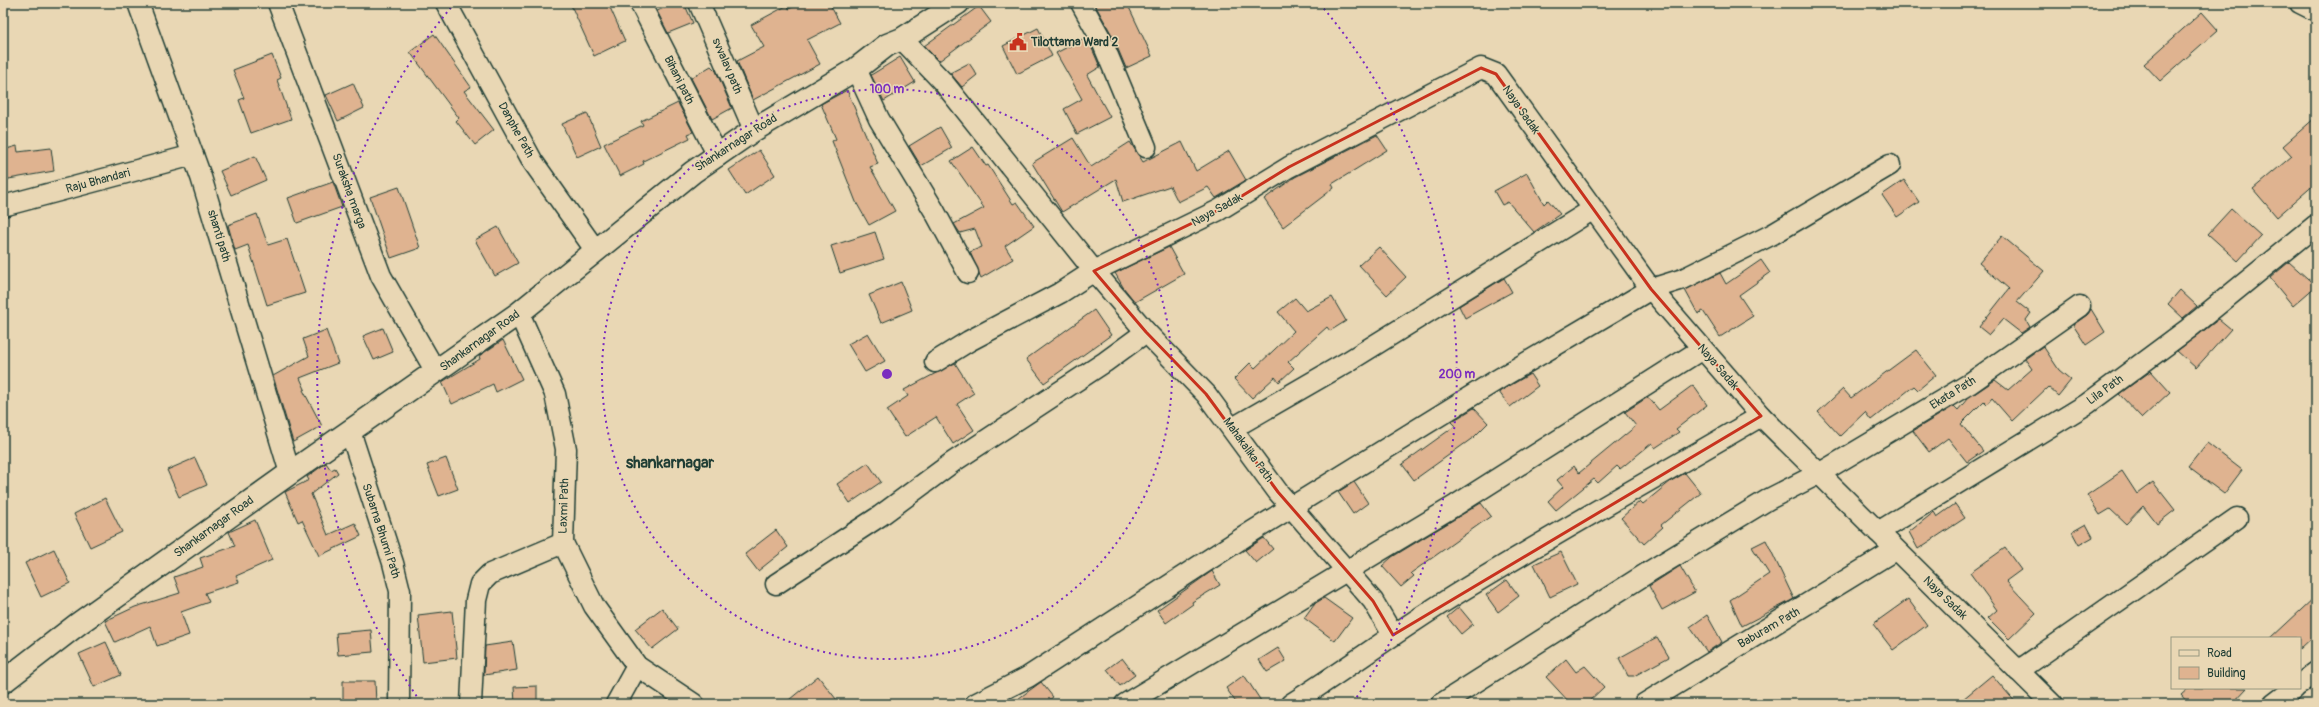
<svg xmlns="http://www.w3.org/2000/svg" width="2319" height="707" viewBox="0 0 2319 707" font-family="Pangolin,sans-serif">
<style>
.building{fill:#dfb390;stroke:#1f3d34}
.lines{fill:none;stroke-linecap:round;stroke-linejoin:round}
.minor-casing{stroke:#1f3d34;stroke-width:23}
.tertiary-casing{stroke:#1f3d34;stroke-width:25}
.minor{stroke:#e9d7b4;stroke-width:20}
.tertiary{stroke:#e9d7b4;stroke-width:22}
.marked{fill:none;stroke:#c8321e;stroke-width:3;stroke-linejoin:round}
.ring{fill:none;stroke:#7b2cbf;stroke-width:2;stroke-dasharray:2 4}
.labels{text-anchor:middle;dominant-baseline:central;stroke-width:3;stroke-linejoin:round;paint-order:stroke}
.poi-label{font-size:12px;font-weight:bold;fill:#1f3d34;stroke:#e9d7b4;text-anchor:start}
.street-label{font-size:12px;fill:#1f3d34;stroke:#e9d7b4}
.district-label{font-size:16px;font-weight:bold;fill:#1f3d34;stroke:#e9d7b4}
.centre{fill:#7b2cbf;stroke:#e9d7b4;stroke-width:2}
.ring-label{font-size:12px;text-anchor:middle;font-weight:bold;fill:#7b2cbf;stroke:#e9d7b4;stroke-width:3;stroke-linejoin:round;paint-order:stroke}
</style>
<rect width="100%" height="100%" fill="#e9d7b4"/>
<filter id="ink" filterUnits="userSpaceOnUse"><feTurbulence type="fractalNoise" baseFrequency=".025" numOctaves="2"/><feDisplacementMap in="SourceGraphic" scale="8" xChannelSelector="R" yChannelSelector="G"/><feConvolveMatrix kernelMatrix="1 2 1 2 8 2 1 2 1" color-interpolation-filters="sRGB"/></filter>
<g filter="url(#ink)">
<g class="building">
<path d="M570 3H608L625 41 594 56Z"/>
<path d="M676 3H684L693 23 668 33 657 11Z"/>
<path d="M801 3H829L840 23 807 40 820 64 753 100 737 61 764 47 751 25 788 5 789 9Z"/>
<path d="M1094 3H1127L1152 56 1126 68 1112 35Z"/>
<path d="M979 6 991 22 939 61 924 46Z"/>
<path d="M2202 12 2218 30 2160 81 2144 64Z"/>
<path d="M1038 28 1052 56 1017 74 1003 46Z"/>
<path d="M434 34 471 87 464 91 494 130 475 145 456 121 459 118 410 52Z"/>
<path d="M1087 37 1100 67 1087 75 1110 117 1077 134 1064 109 1082 99 1056 53Z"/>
<path d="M272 55 281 78 277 80 291 119 251 133 239 100 244 98 233 70Z"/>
<path d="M900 57 915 82 884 101 871 75Z"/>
<path d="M969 63 977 75 962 87 950 73Z"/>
<path d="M711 66 716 71 732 108 712 119 691 78Z"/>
<path d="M353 83 364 108 338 121 326 95Z"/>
<path d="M847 90 878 164 870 167 895 211 869 225 856 202 832 141 836 139 821 104Z"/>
<path d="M678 103 693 132 688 134 690 138 643 161 644 164 620 176 604 144 643 125 641 121Z"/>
<path d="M587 113 601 146 577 157 562 124Z"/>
<path d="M2316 117V183L2277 217 2253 189 2292 156 2283 146Z"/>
<path d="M940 127 952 148 921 166 909 146Z"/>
<path d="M1377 135 1387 150 1332 184 1334 188 1283 227 1264 199 1295 177Z"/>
<path d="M1073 138 1091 167 1130 142 1143 162 1182 142 1196 171 1229 151 1246 180 1216 198 1208 187 1178 202 1170 186 1123 202 1116 179 1062 212 1032 163Z"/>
<path d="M17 146 18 152 51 148 54 171 3 180V150Z"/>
<path d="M973 147 986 166 988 165 1013 204 1017 202 1034 226 1005 246 1013 259 981 278 970 252 982 247 975 229 960 233 954 224 984 208 951 161Z"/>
<path d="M759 150 775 175 745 195 729 170Z"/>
<path d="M255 156 266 180 231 195 220 171Z"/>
<path d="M1527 173 1544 204 1548 200 1560 214 1534 232 1508 202 1502 205 1494 191Z"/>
<path d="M1904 180 1919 202 1897 217 1882 195Z"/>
<path d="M333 182 342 207 297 223 288 198Z"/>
<path d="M399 187 420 248 391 258 370 197Z"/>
<path d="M2231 209 2261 236 2238 261 2208 234Z"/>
<path d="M257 214 268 245 287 239 305 293 267 305 248 245 235 250 228 225Z"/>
<path d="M498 227 518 263 495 276 475 240Z"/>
<path d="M875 232 884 259 840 273 831 246Z"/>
<path d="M2002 236 2044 271 2017 302 2031 313 2026 320 2030 327 2021 333 2003 319 1989 335 1979 327 2009 289 1979 263Z"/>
<path d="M1169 247 1184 274 1135 302 1123 287 1115 273Z"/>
<path d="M1379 247 1406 277 1387 295 1359 265Z"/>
<path d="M1761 260 1770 273 1739 295 1753 316 1720 337 1703 311 1698 314 1685 290 1720 273 1726 284Z"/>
<path d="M2289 262 2316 286 2293 306 2270 278Z"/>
<path d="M1504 278 1512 292 1465 318 1459 306Z"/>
<path d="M901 282 912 310 881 323 869 295Z"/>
<path d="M2180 290 2197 306 2183 318 2168 304Z"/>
<path d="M1332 297 1346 321 1330 331 1327 327 1288 362 1294 368 1279 382 1275 377 1252 398 1234 379 1250 363 1255 368 1294 331 1278 312 1295 298 1306 311Z"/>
<path d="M2091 309 2105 332 2086 345 2073 325 2087 315Z"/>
<path d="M1094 310 1111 335 1044 383 1026 359Z"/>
<path d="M2219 319 2231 329 2196 368 2177 351Z"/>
<path d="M383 328 393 352 374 360 363 336Z"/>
<path d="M326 330 338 363 300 378 305 389 303 390 322 426 293 442 273 376 309 356 303 339Z"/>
<path d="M868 333 885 361 865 372 848 344Z"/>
<path d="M503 340 522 379 496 392 493 384 452 404 442 382 480 359 479 356Z"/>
<path d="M2043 346 2059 370 2071 380 2058 396 2048 387 2012 421 1992 398 1987 404 1984 401 1961 424 1983 451 1967 462 1948 438 1929 452 1913 431 1954 406 1958 410 1968 398 1995 380 2008 390 2032 369 2025 359Z"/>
<path d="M1916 350 1936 375 1918 390 1914 386 1871 420 1865 412 1840 436 1818 412 1843 389 1851 398Z"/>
<path d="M955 363 974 393 957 404 974 430 953 444 936 417 905 437 887 410 908 396 904 390Z"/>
<path d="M2151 371 2170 392 2142 418 2119 394Z"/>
<path d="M1530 374 1538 386 1510 407 1499 392Z"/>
<path d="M1693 385 1707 405 1676 429 1679 432 1655 448 1652 443 1620 469 1617 466 1598 483 1594 479 1556 510 1548 501 1563 487 1557 480 1574 466 1579 473 1636 426 1625 412 1648 397 1659 410Z"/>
<path d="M1474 408 1488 423 1474 437 1414 480 1402 464 1455 426 1451 422Z"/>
<path d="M2207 443 2242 470 2224 494 2188 467Z"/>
<path d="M195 458 207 485 179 497 167 470Z"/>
<path d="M446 458 458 489 439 496 427 465Z"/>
<path d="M326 463 331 470 335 468 338 473 311 494 328 535 355 523 361 536 319 556 302 520 298 522 285 492 309 480 307 477Z"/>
<path d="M868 463 881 482 850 503 837 484Z"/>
<path d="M2122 471 2137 494 2153 482 2175 510 2157 524 2143 506 2126 524 2110 509 2100 515 2087 495Z"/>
<path d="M1685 473 1701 493 1661 525 1663 527 1644 544 1621 518 1640 501 1643 504 1671 481Z"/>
<path d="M1354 482 1368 503 1353 514 1338 492Z"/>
<path d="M105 498 122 532 90 547 74 514Z"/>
<path d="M1481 503 1491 516 1411 573 1414 576 1401 587 1382 566 1392 557Z"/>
<path d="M1955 504 1965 518 1918 549 1909 532 1934 512 1937 517Z"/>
<path d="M255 520 272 560 236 576 239 582 205 593 209 602 181 612 189 635 157 646 150 626 115 642 105 621 135 607 180 593 174 577 203 567 200 558 235 546 229 532Z"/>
<path d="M2086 524 2093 537 2079 545 2072 532Z"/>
<path d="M776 530 788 547 758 571 745 554Z"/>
<path d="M1264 538 1273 549 1256 563 1245 550Z"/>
<path d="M1766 540 1794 599 1742 626 1730 600 1769 574 1752 547Z"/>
<path d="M2005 548 2021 570 2006 581 2036 613 2009 639 1988 618 1997 610 1970 573Z"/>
<path d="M54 549 70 583 41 597 25 563Z"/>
<path d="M1561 552 1577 584 1550 597 1534 564Z"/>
<path d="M1680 566 1695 592 1662 610 1649 586Z"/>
<path d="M1212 571 1220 585 1192 602 1193 604 1166 623 1157 610Z"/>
<path d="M1507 580 1519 596 1498 612 1486 595Z"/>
<path d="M2316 596V634L2300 649V638H2271Z"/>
<path d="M1324 598 1352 618 1335 641 1304 618 1314 604Z"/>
<path d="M1908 599 1927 625 1893 650 1873 624Z"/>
<path d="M1459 607 1473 624 1461 634 1447 617Z"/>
<path d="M662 608 678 629 652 649 635 629Z"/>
<path d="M452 611 457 658 423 662 418 615Z"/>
<path d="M1707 615 1722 642 1707 652 1690 627Z"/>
<path d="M371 630 373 652 338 655 336 633Z"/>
<path d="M1657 637 1669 657 1634 676H1628L1619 658Z"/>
<path d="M106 642 121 675 94 687 79 654Z"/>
<path d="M513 642 517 670 484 675 485 646Z"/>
<path d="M1278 648 1286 661 1267 672 1259 660Z"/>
<path d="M1122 658 1135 675 1120 686 1107 669Z"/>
<path d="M1566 659 1576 672 1585 666 1604 687 1586 704H1571L1546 677Z"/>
<path d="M1244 675 1263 704H1237L1226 688Z"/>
<path d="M1992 675 2017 704H1957Z"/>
<path d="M818 676 840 704H784Z"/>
<path d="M343 681H375L376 704H343Z"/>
<path d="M1041 682 1053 697 1044 704H1011Z"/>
<path d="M537 686V704H515L514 687Z"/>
<path d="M2189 688H2247L2232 704H2189L2181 695Z"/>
</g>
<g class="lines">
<g class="minor-casing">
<g id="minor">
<path d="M138 3 201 177 290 473"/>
<path d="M278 3 381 276 436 372"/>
<path d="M446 3 533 162 596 251"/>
<path d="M640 3 718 156"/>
<path d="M699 3 754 130"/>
<path d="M1081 3 1101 39 1146 147"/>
<path d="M2300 3 2316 11"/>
<path d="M902 39 943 82 1094 271 1146 332 1206 394 1278 492 1373 601 1393 635"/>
<path d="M856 69 879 119 935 212 968 273"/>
<path d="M3 206 193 155"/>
<path d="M519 313 555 394 566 449 563 543 594 606 637 666 694 704"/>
<path d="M935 362 969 341 1060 293 1094 271 1219 210 1289 167 1481 68 1496 74 1651 289 1761 416 2052 704"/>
<path d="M1233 428 1349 361 1592 210"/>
<path d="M350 431 393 563 400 591 399 704"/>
<path d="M1878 532 2087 404 2188 329 2316 225"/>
<path d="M776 584 880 516 953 462 1105 362 1146 332"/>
<path d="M2018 671 2237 518"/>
<path d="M2300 684 2316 672"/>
<path d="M471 704 476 600 480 584 490 574 563 543"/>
<path d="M616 704 637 666"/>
<path d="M975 704 1028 677 1253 531 1497 380 1651 289 1683 279 1773 234 1890 165"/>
<path d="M1125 704 1456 505 1702 349"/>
<path d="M1291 704C1349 667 1404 626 1463 590 1561 530 1662 474 1761 416"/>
<path d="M1441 704 1652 570 1769 499 1820 473 1969 384 2080 306"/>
<path d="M1644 704 1895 550"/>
<path d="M2274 704 2295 688"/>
</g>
</g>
<g class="tertiary-casing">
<path id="tertiary" d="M3 682 78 624 290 473 519 313 693 172 754 130 856 69 887 45 902 39 958 3"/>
</g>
<use href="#minor" class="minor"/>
<use href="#tertiary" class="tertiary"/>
</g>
</g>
<path class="marked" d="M1481 68 1496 74 1651 289 1761 416 1393 635 1373 601 1278 492 1206 394 1146 332 1094 271 1219 210 1289 167Z"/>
<g class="ring">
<circle cx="887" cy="374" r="285"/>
<path d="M420 701A570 570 0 0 1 454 4M1320 4A570 570 0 0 1 1354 701"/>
</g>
<defs>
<g id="civic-bare" transform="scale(1.38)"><path d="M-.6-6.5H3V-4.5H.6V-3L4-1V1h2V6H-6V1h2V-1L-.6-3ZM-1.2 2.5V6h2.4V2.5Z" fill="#c8321e" stroke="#e9d7b4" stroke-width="2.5" paint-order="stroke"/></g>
</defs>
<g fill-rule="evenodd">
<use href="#civic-bare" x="1018" y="42"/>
</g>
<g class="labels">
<g class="poi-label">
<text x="1031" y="42">Tilottama Ward 2</text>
</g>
<g class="street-label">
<text transform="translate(727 66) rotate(67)">svvalav path</text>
<text transform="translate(679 80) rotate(63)">Bihani path</text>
<text transform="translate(1521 110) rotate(55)">Naya Sadak</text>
<text transform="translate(516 130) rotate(61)">Danphe Path</text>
<text transform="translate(736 143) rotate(-33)">Shankarnagar Road</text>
<text transform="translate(98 181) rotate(-15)">Raju Bhandari</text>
<text transform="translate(349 191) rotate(70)">Suraksha marga</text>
<text transform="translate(1217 210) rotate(-29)">Naya Sadak</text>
<text transform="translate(219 236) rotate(73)">shanti path</text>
<text transform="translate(480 341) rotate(-36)">Shankarnagar Road</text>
<text transform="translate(1718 367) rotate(49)">Naya Sadak</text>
<text transform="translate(2105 390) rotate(-36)">Lila Path</text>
<text transform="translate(1953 393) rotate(-32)">Ekata Path</text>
<text transform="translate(1248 450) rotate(54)">Mahakalika Path</text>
<text transform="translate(564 506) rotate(-88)">Laxmi Path</text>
<text transform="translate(214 527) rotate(-36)">Shankarnagar Road</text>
<text transform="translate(381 531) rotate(72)">Subarna Bhumi Path</text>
<text transform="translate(1945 598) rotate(44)">Naya Sadak</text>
<text transform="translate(1769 628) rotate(-30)">Baburam Path</text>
</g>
<g class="district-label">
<text x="670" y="463">shankarnagar</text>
</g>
</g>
<circle cx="887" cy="374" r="6" class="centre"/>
<g class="ring-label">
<text x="887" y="93">100 m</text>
<text x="1457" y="378">200 m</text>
</g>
<rect width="2319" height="707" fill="none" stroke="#e9d7b4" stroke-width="16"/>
<rect x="8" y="8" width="2303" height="691" fill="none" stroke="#1f3d34" stroke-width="1.5" filter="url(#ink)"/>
<rect x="2171" y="637" width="130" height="52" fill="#e9d7b4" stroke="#989981"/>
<rect x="2179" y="650" width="20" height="6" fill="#e9d7b4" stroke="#989981"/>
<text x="2207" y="657" font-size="12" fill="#1f3d34">Road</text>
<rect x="2179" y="667" width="20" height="12" fill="#dfb390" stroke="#989981"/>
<text x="2207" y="677" font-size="12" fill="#1f3d34">Building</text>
</svg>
